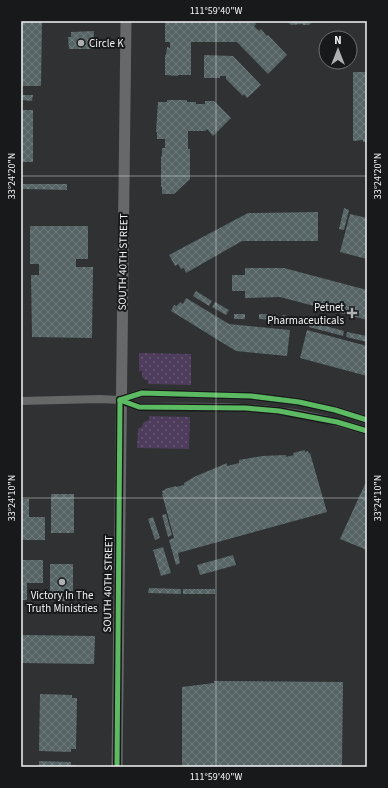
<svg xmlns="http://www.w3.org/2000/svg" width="388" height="788" viewBox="0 0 388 788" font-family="'Source Sans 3',sans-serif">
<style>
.grass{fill:url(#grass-dots)}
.building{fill:url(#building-cross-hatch)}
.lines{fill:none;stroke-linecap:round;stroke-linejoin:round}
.street{stroke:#666767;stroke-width:8}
.secondary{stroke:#676869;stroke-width:11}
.cycleway-casing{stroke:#18191a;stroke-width:8}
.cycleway{stroke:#5cba63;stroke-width:5}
.ticks{fill:none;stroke:#f3f4f6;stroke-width:1;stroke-opacity:0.45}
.poi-dot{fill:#aeb0b1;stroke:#18191a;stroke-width:1.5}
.labels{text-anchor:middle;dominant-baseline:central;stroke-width:4;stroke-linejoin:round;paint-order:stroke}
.poi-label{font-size:11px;fill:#f3f4f6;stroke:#18191a;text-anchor:start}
.street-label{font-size:11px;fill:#f3f4f6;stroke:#18191a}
.neatline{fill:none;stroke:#f3f4f6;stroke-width:1.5}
.ticks-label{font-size:10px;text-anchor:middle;fill:#f3f4f6}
</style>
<defs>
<pattern id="grass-dots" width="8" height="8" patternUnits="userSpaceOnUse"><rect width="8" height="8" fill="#4e3c5d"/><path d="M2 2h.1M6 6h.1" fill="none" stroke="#685975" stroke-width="1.8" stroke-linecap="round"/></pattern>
<pattern id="building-cross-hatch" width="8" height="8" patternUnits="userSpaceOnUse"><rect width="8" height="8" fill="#566466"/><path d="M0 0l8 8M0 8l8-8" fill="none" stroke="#6f7b7c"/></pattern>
</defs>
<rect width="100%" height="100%" fill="#2f3132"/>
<g class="grass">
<path d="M139 353 191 354V385L148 384V380H145L142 377V371H139Z"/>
<path d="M149 416 190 417 189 449 137 448 138 428H141L144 422 149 420Z"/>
</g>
<g class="building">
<path d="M21 21H42L41 86H21Z"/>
<path d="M165 21H253L256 24 254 26 259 31 261 29 267 36 268 35 287 55 268 74 237 42H191V75H178V76L165 75V55H166L167 47 170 48V42H165Z"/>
<path d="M287 21H313L309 25H303V24L291 25Z"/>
<path d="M94 31 93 49H69L68 37H71V32Z"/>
<path d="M204 55 233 56 261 85 247 98 244 94 243 96 226 79V76H220V78H204Z"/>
<path d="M353 72H367V142H363V140L353 141Z"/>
<path d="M21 95H33L32 101 21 100Z"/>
<path d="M167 100H187V102H196V104H205V101H214L231 118 213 136 207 129 205 131H188V149H190V179L174 194H162V187H161V156H162V148H165V139H157V132H156L158 102H167Z"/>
<rect x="22" y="110" width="11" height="52"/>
<path d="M23 184H67V190L23 189Z"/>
<path d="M344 208 349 210 344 230 339 229Z"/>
<path d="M318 212V241H242L186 273 184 268 181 269 178 264 175 266 169 255 248 213Z"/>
<path d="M350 214 367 218V259L340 252Z"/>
<path d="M30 226H88V259H76V267H93L92 338 32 337 31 275H39V264H30Z"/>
<path d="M245 268H284L367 290V320L280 297 245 298V291H232V275H245Z"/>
<path d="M196 291 212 301 209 306 193 296Z"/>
<path d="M186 298 229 324 290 330 287 356 236 351 171 311 174 305 177 306 180 302 183 304Z"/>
<path d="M215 302 229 310 226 315 212 307Z"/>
<rect x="234" y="314" width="11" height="5"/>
<path d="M259 314H277V320L259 319Z"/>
<path d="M282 315 293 317 291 323 281 320Z"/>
<path d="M311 322 344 331 343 336 309 327Z"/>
<path d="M307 330 367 346V376L300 358Z"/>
<path d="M347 332 367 336V342L346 337Z"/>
<path d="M305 450V452L308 451 309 454 310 453 327 512 178 553 180 563 176 565 169 540 174 538 162 494H163L162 491 165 490V489L176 486V487L184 485V483L194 477 227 463V466L239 463V460L262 456 286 455V457L294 455 293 453Z"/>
<path d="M365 484 367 485V550L340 539Z"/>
<rect x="51" y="494" width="23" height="39"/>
<path d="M21 499H29V517H45V540H21Z"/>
<path d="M166 514 172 535 168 537 162 515Z"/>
<path d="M153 517 160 538 155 540 148 519Z"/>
<path d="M163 547 171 573 161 576 153 550Z"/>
<path d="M233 555 236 565 200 575 197 565Z"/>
<path d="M21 560H43V583H27V600H21Z"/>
<rect x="50" y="564" width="23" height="37"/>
<path d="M149 588 181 589V594L148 593Z"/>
<rect x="183" y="589" width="32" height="5"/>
<path d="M21 635 95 636 94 664 21 663Z"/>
<path d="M214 681 343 682 342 767H182V687L214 683Z"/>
<path d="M40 694 72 695V698H77L76 749H71V752L39 751Z"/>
<path d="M39 761 71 762V765H76V767H39Z"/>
</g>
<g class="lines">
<g class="street">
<path d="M120 400 142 393 251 396 299 402 335 410 367 420"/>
<path d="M21 401 100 399 120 400 139 407C185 407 232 405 278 411 309 414 338 422 367 431"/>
</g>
<path class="secondary" d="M117 767 126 21"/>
<g class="cycleway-casing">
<g id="cycleway">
<path d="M120 400 142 393 251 396 299 402 335 410 367 420"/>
<path d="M120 400 139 407 246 408 279 411 337 422 367 431"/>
<path d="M117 767 120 400"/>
</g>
</g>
<use href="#cycleway" class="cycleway"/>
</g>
<path class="ticks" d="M216 21V767M21 176H367M21 498H367"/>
<g class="poi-dot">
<circle cx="81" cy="43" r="4"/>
<path d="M350 307h4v4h4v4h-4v4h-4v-4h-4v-4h4z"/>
<circle cx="62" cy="582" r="4"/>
</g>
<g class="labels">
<g class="poi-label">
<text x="89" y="43">Circle K</text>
<text x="344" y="307" text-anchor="end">Petnet<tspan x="344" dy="13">Pharmaceuticals</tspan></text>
<text x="62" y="595" text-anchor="middle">Victory In The<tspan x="62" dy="13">Truth Ministries</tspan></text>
</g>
<g class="street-label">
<text transform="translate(123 262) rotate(-89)">SOUTH 40TH STREET</text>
<text transform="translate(108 584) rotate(-89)">SOUTH 40TH STREET</text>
</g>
</g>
<rect width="388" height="788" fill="none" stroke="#18191a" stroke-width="44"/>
<g transform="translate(338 50)"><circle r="19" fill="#18191a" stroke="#707172"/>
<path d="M0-3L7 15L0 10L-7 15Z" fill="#aeb0b1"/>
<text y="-6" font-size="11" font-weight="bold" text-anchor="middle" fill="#f3f4f6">N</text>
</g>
<rect x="22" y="22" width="344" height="744" class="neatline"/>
<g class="ticks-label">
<text x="216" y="14">111°59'40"W</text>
<text transform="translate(11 176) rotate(-90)" y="4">33°24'20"N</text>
<text transform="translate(377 176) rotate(-90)" y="4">33°24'20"N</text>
<text transform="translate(11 498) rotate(-90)" y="4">33°24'10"N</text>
<text transform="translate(377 498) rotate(-90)" y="4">33°24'10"N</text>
<text x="216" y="780">111°59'40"W</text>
</g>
</svg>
